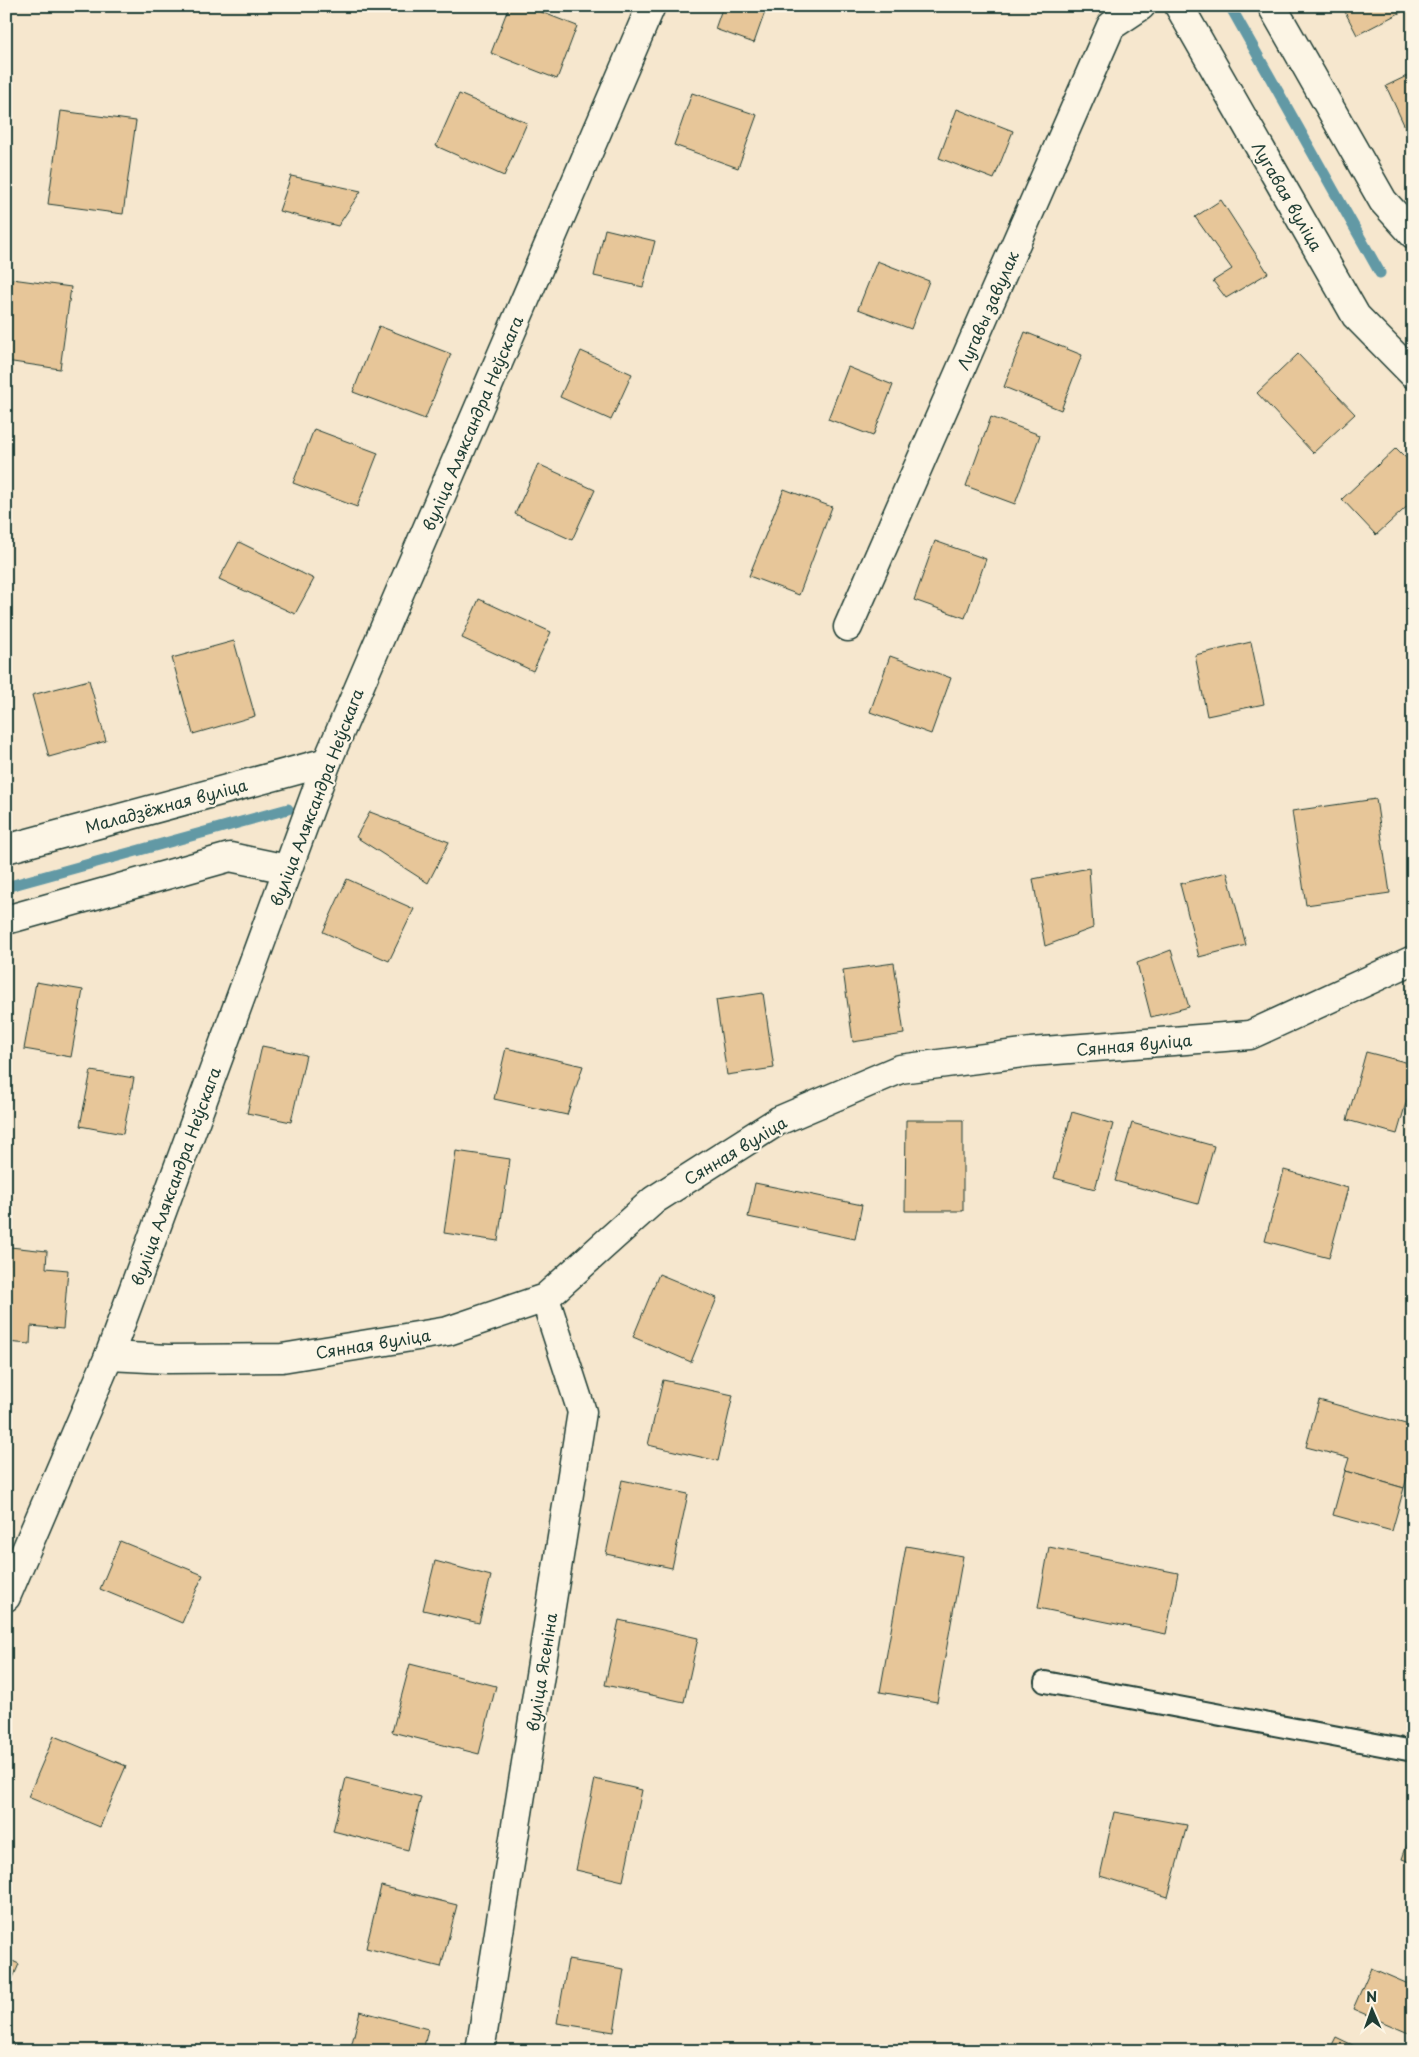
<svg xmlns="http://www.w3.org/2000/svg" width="1419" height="2057" viewBox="0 0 1419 2057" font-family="'Playpen Sans',sans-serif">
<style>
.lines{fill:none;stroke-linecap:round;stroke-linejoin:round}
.stream{stroke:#6299a5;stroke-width:11}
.building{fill:#e7c699;stroke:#1f3d34}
.service-casing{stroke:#1f3d34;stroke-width:24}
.minor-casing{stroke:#1f3d34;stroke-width:31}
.service{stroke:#fcf5e5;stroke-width:20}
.minor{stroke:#fcf5e5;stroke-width:28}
.labels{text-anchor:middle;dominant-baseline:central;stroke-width:4;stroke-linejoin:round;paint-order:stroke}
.street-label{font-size:16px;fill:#1f3d34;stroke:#fcf5e5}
</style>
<rect width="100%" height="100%" fill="#f6e7ce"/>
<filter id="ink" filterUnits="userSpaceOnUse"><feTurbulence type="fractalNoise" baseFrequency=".02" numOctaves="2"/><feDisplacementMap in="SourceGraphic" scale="10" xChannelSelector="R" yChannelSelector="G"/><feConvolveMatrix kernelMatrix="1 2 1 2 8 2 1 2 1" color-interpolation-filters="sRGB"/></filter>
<g filter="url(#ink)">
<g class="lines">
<g class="stream">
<path d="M1230 6 1380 273"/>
<path d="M6 887 288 809"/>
</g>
</g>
<g class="building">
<path d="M509 6H526L577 26 557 79 491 53Z"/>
<path d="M723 6H767L754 43 715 29Z"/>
<path d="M1342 6H1403L1405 10 1357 35Z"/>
<path d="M1413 73V144L1386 86Z"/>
<path d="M692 93 757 115 738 168 674 145Z"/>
<path d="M459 94 527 123 504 176 436 146Z"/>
<path d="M957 109 1013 131 994 179 939 158Z"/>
<path d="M61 111 136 121 123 214 48 204Z"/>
<path d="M291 176 361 191 338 226 279 211Z"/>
<path d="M1221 200 1268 273 1226 298 1213 281 1232 269 1195 217Z"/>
<path d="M605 229 655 241 643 287 594 276Z"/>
<path d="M877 261 929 281 911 329 858 309Z"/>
<path d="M12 279 71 287 60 369 6 361V323Z"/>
<path d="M379 326 451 354 425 419 353 392Z"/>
<path d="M1025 332 1082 355 1061 410 1004 387Z"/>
<path d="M581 351 632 374 611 420 560 397Z"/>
<path d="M1298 354 1355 414 1313 453 1257 393Z"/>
<path d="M848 367 893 385 873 436 828 419Z"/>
<path d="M991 417 1040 435 1015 504 966 486Z"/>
<path d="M314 429 378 453 357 507 293 483Z"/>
<path d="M1396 448 1413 465V501L1376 535 1342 499Z"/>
<path d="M538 464 595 490 572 540 515 514Z"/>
<path d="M784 489 832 507 799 595 749 576Z"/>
<path d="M935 541 986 559 965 618 914 600Z"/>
<path d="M239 542 314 579 295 614 219 579Z"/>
<path d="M479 599 551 632 533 671 462 638Z"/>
<path d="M234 641 255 716 193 734 172 658Z"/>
<path d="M1251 642 1264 704 1207 716 1195 655Z"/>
<path d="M890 656 951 678 931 734 870 712Z"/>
<path d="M89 680 106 741 49 757 32 695Z"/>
<path d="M1376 799 1390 893 1306 905 1292 811Z"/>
<path d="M370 812 449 842 428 883 356 837Z"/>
<path d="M1089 868 1093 928 1045 946 1033 879Z"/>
<path d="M1227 872 1246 945 1199 957 1180 884Z"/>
<path d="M347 879 414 909 389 961 323 932Z"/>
<path d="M1171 950 1189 1007 1151 1017 1137 963Z"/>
<path d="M894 963 904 1034 853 1042 843 970Z"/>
<path d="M36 982 83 990 71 1057 24 1049Z"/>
<path d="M763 993 774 1068 727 1075 716 1000Z"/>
<path d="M262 1046 306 1055 291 1122 247 1113Z"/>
<path d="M506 1048 583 1066 567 1115 494 1099Z"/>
<path d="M1366 1052 1413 1064V1079L1397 1134 1347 1120Z"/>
<path d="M91 1071 134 1078 123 1134 80 1126Z"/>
<path d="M1072 1112 1113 1124 1095 1189 1054 1178Z"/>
<path d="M906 1120H963V1211H905Z"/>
<path d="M1132 1123 1214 1146 1198 1204 1115 1181Z"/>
<path d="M456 1151 510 1159 498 1241 444 1233Z"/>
<path d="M1284 1170 1348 1188 1329 1258 1265 1241Z"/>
<path d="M755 1183 862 1205 855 1239 748 1217Z"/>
<path d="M10 1247 47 1251 46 1268 68 1270 63 1329 31 1326 30 1344 6 1342V1265H9Z"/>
<path d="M659 1274 717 1298 691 1362 633 1337Z"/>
<path d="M663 1380 733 1395 718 1461 648 1445Z"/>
<path d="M1319 1400 1413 1426V1457L1404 1488 1345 1471 1349 1458 1306 1447Z"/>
<path d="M1345 1471 1404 1488 1392 1531 1333 1515Z"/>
<path d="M622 1480 688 1494 672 1568 606 1554Z"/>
<path d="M120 1541 203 1575 182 1623 100 1589Z"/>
<path d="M906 1546 963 1556 937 1702 880 1692Z"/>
<path d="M1049 1547 1178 1573 1166 1634 1038 1608Z"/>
<path d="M435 1561 491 1576 479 1623 423 1610Z"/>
<path d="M619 1620 698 1638 684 1702 605 1685Z"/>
<path d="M410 1664 496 1686 479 1754 392 1732Z"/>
<path d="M54 1736 126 1766 100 1827 28 1797Z"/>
<path d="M346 1778 421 1797 408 1850 333 1831Z"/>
<path d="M595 1779 642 1790 623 1881 576 1870Z"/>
<path d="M1114 1812 1187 1825 1168 1897 1100 1876Z"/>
<path d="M1413 1828V1863L1402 1859Z"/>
<path d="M381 1886 457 1905 441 1967 366 1948Z"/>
<path d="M6 1958 19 1964 6 1994Z"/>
<path d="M568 1960 624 1969 614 2032 557 2023Z"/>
<path d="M1371 1968 1413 1986V2035L1353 2009Z"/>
<path d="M360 2011 428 2029 423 2051H350Z"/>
<path d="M1336 2037 1365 2051H1329Z"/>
</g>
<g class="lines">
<g class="service-casing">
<path id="service" d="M1045 1682 1413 1751"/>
</g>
<g class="minor-casing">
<g id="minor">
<path d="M1179 6 1356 316 1413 374"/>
<path d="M1272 6 1383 201 1413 234"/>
<path d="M848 627 1111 26 1141 6"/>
<path d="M6 849 327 762"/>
<path d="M6 920 230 857 287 869"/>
<path d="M109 1356 168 1359 282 1358 448 1331 545 1298 654 1200 778 1121 900 1069 1031 1052 1250 1035 1413 960"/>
<path d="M6 1597 109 1356 327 762 651 6"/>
<path d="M480 2051 582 1412 545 1298"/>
</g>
</g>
<use href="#service" class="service"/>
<use href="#minor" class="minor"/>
</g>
</g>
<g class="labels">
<g class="street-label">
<text transform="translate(1288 196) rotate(60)">Лугавая вуліца</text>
<text transform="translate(987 310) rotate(-66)">Лугавы завулак</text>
<text transform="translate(472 423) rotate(-67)">вуліца Аляксандра Неўскага</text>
<text transform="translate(316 797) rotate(-69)">вуліца Аляксандра Неўскага</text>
<text transform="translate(166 805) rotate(-15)">Маладзёжная вуліца</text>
<text transform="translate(1134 1044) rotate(-5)">Сянная вуліца</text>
<text transform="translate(735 1150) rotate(-31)">Сянная вуліца</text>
<text transform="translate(175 1176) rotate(-70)">вуліца Аляксандра Неўскага</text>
<text transform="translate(373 1343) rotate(-9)">Сянная вуліца</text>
<text transform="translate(541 1672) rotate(-81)">вуліца Ясеніна</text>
</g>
</g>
<rect width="1419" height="2057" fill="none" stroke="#fcf5e5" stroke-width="25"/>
<rect x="12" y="12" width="1394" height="2032" fill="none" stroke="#1f3d34" stroke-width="2" filter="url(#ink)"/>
<g transform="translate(1372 2010) rotate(358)" stroke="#fcf5e5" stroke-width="4" paint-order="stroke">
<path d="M0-4L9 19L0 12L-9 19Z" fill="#1f3d34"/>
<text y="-8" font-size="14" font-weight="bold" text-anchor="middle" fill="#1f3d34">N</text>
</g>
</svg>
